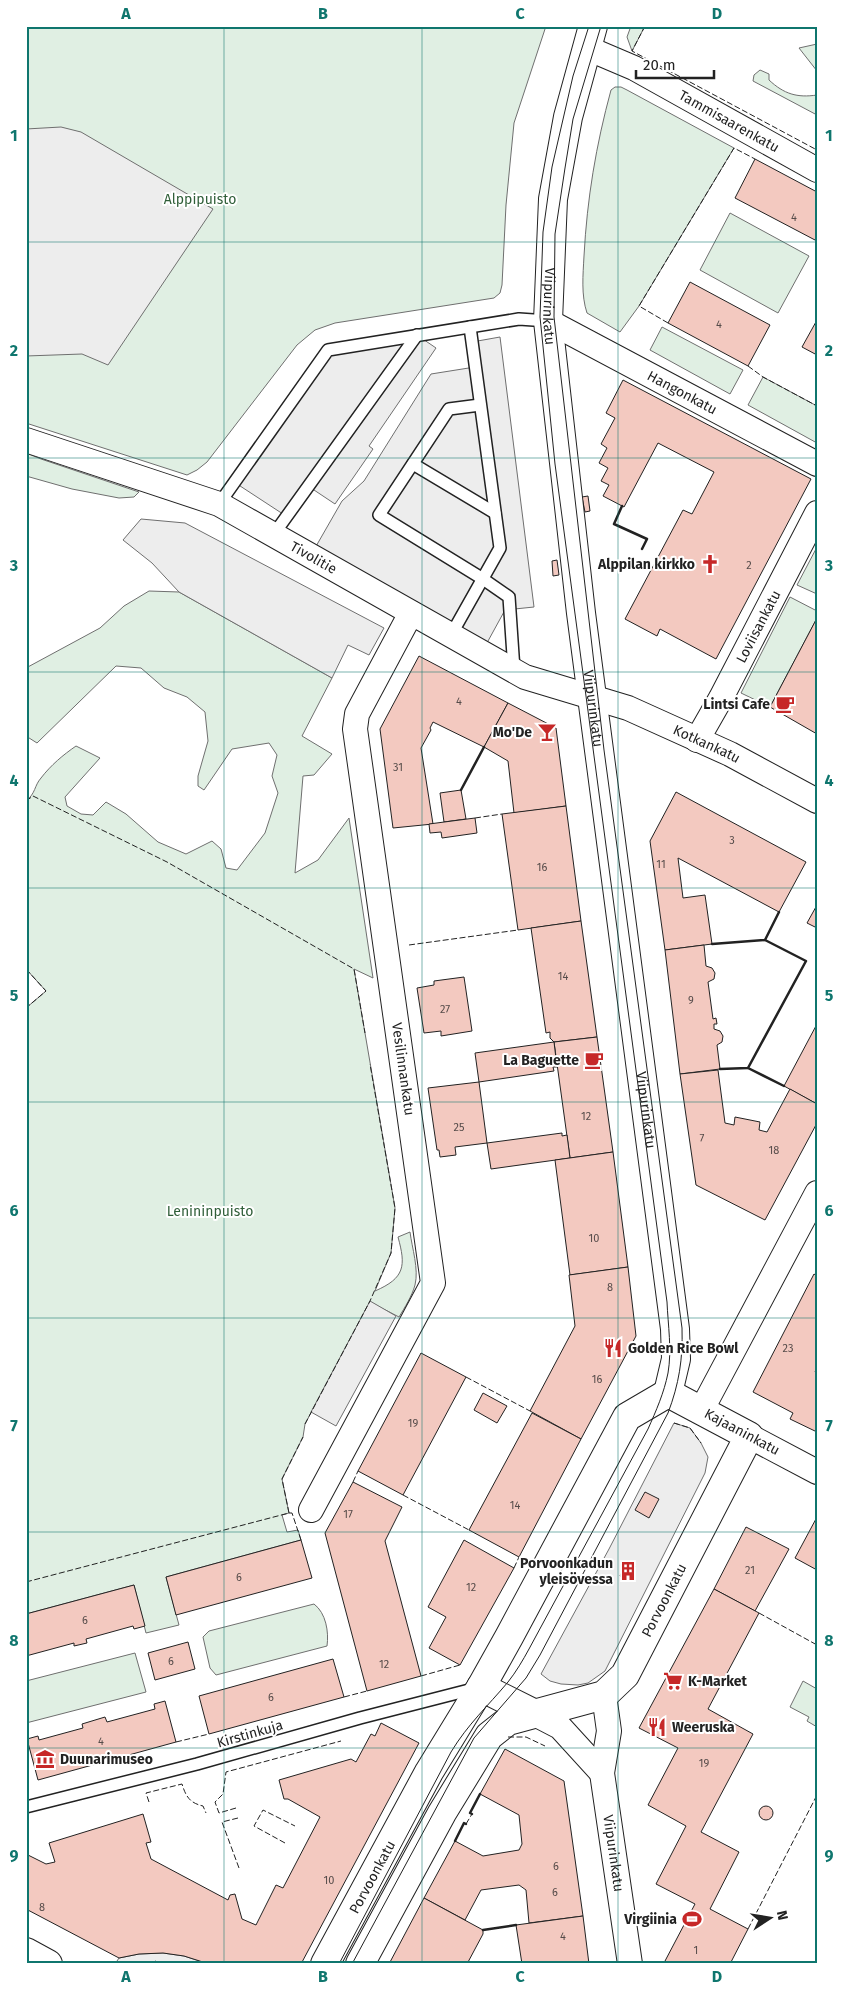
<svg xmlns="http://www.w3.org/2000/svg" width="843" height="1990" viewBox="0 0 843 1990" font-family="'Fira Sans',sans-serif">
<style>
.green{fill:#e0efe3;stroke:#6f6f6f}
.parking{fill:#ededed;stroke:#6f6f6f}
.building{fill:#f3c9c0;stroke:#222}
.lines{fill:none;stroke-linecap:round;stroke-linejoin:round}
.lane-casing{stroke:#222;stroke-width:14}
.street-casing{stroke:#222;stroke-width:26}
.secondary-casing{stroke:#222;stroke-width:30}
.primary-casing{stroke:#222;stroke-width:30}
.lane{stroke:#fff;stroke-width:11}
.street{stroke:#fff;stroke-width:24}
.secondary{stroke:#fff;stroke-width:28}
.primary{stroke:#fff;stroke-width:28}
.tram{stroke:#222;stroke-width:1}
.fence{stroke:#222;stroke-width:1;stroke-dasharray:6 2.5;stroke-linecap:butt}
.wall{stroke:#222;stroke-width:2.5}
.grid{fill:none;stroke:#0f766e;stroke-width:1;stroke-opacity:0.55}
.labels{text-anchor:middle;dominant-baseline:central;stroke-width:4;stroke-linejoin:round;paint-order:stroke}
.number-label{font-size:11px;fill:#564c4a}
.street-label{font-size:14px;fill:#222;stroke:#fff}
.park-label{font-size:14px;fill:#2f5e38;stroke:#fff}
.poi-label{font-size:14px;font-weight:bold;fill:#222;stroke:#fff;text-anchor:end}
.neatline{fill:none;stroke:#0f766e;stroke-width:2}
.grid-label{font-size:16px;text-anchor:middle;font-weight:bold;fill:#0f766e}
</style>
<rect width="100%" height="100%" fill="#fff"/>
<g class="green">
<path d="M26 26H546L514 123 506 205 502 285 500 293 494 298 335 323 315 330 297 345 207 462 197 470 187 475 29 424 26 423Z"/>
<path d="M631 26H645L632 51 627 37Z"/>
<path d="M817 44V71L799 48Z"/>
<path d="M760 70 769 74V80C784 94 797 98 817 95V115L753 81 754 75Z"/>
<path d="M615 87H621L627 90 734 148 639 306 620 332 587 313C581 295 583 275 584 256 587 199 596 145 611 90Z"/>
<path d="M730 213 809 256 778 313 700 270Z"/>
<path d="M662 327 743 370 730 394 650 350Z"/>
<path d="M763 377 817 406V443L748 405Z"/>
<path d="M26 453 41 459 139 492 134 497 119 498 72 489 26 476Z"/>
<path d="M817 547V594L797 585Z"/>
<path d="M149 591 179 592 332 678 302 736 332 754 314 775 303 776 295 873 318 860 349 818 373 978 354 969 395 1208 391 1253 375 1291C405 1278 406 1266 398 1237L410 1232C412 1248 419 1269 415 1285 412 1296 405 1307 399 1317L370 1302 305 1424 303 1437 282 1479 289 1513 282 1515 287 1532 298 1530 301 1540 166 1577 179 1625 146 1633 134 1585 26 1614V1008L46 991 26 969V801C36 793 34 786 41 778 51 765 63 755 76 746L100 758 65 797 67 806 81 814 93 815 106 802 126 814 158 842 186 854 212 841 221 849 226 868 237 870 265 833 278 793 272 776 277 755 269 743 232 749 204 790 198 786V776L208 741 205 712 187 697 164 688 141 668 116 666 37 743 26 736V668L100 628 124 606Z"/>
<path d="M790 597 817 611V618L770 707 741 693Z"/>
<path d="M314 1604C326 1613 329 1632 327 1646L216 1675 210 1668 203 1637 209 1631Z"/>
<path d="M135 1653 146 1692 26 1723V1681Z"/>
<path d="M803 1681 817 1689V1727L807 1721 809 1717 790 1707Z"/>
</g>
<g class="parking">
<path d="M61 127 81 132 213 209 108 365 82 354 26 356V129Z"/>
<path d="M417 335 436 348 369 446 373 449 335 504 308 486 286 516 234 482 328 350Z"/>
<path d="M500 337 534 607 505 610 482 652 311 555 342 501 364 481 431 374 475 367 472 342Z"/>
<path d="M141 519 185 523 384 628 369 655 348 645 332 678 179 592 152 563 123 540Z"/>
<path d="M370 1301 396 1316 336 1426 311 1412Z"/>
<path d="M674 1423 690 1428 701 1443 708 1457 705 1473 605 1671 588 1683 578 1685 561 1684 550 1681 541 1674 609 1549Z"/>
<path d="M163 1953 184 1956 209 1964H115L119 1958 139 1954Z"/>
</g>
<g class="building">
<path d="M755 159 817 192V236L815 240 735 198Z"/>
<path d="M690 282 770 325 748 366 668 323Z"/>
<path d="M817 320V355L802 347Z"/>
<path d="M623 380 811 479 716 659 660 629 657 636 625 619 683 510 692 514 714 472 658 443 624 507 603 496 609 485 601 481 608 468 599 463 607 448 601 444 615 418 606 413Z"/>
<path d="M588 496 590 511 585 512 582 497Z"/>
<path d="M557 560 559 575 553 576 552 561Z"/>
<path d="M817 618V734L770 707Z"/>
<path d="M419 656 508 703 484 747 433 722 430 728 431 730 421 748 433 824 393 828 380 729Z"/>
<path d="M508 703 556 728 566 806 514 813 508 761 484 747Z"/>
<path d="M461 790 466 819 444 822 440 793Z"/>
<path d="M676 792 806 862 779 912 678 858 683 898 705 895 712 944 665 950 650 841Z"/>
<path d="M566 806 581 921 518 930 502 814Z"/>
<path d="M475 818 477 833 442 838 441 832 430 833 429 824Z"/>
<path d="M817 905V928L807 923Z"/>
<path d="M581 921 597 1037 554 1042 550 1038V1032L546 1033 531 928Z"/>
<path d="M704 945 706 966 712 968 715 973 714 979 708 982 713 1019 716 1018 717 1024H714V1029L720 1031 723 1036 722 1042 717 1045 720 1069 680 1074 665 950Z"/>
<path d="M464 977 472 1031 441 1036V1031L424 1033 417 988 434 985V981Z"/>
<path d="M817 1024V1104L784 1086Z"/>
<path d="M597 1037 613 1152 570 1158 554 1042Z"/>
<path d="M554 1042 557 1067H553L554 1071 479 1082 475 1053Z"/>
<path d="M718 1070 725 1123 734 1125 735 1117 760 1122 759 1130 767 1132 790 1089 817 1104V1123L765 1220 696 1185 680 1074Z"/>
<path d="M479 1082 487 1143 455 1147 456 1155 440 1157 439 1150H437L428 1088Z"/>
<path d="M562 1133V1136L567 1135 570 1158 491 1169 487 1143Z"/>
<path d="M613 1152 628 1267 570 1275 555 1160Z"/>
<path d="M628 1267 636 1336 581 1439 530 1411 575 1326 569 1275Z"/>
<path d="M814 1274 817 1276V1368L815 1372 817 1373V1432L790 1419 793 1413 753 1392Z"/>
<path d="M421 1353 466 1377 403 1495 358 1471Z"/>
<path d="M483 1393 507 1406 497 1423 474 1410Z"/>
<path d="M532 1413 581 1439 519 1557 469 1530Z"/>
<path d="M353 1482 402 1507 385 1541 421 1676 367 1691 325 1533Z"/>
<path d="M645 1492 659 1499 649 1518 635 1510Z"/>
<path d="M817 1517V1570L795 1558Z"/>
<path d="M746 1527 789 1549 755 1611 714 1589Z"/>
<path d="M301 1540 312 1578 176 1615 166 1577Z"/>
<path d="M464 1540 514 1568 460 1665 429 1648 446 1617 428 1607Z"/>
<path d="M627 1562 635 1566 629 1580 620 1576Z"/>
<path d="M134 1585 145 1626 134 1629 133 1626 86 1639 87 1643 74 1646V1643L26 1656V1614Z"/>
<path d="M714 1589 759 1613 708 1709 753 1734 701 1832 739 1852 710 1909 748 1929 730 1964H670L665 1961 695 1904 656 1884 686 1826 648 1805 678 1748 639 1728Z"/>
<path d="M188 1642 195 1669 155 1680 148 1653Z"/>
<path d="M333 1659 344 1697 209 1734 199 1696Z"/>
<path d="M165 1701 176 1742 38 1780 27 1739 38 1736 39 1740 83 1728 82 1724 105 1717 107 1722 155 1709 154 1704Z"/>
<path d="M381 1723 419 1743 301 1964H209L184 1956 163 1953 139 1954 119 1958 26 1909V1854L46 1864 55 1862 49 1843 143 1814 151 1842 146 1843 151 1859 228 1900 230 1895 235 1894 242 1919 256 1925 276 1885 283 1888 320 1817 288 1799H284L279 1780 351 1759 356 1762 371 1734 375 1736Z"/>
<path d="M505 1749 564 1781 583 1916 529 1923 526 1890 519 1885 481 1890 465 1920 424 1898 455 1841 483 1856 519 1850 522 1844 519 1815 480 1794Z"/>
<circle cx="766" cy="1813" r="7"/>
<path d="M424 1898 483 1930V1934L467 1964H389Z"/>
<path d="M583 1916 589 1964H522L516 1925Z"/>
</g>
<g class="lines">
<g class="lane-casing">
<g id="lane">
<path d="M480 405 449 409 379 515 483 579 509 597 514 670"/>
<path d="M413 464 495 513"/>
<path d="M219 504 328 350 519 319 548 321"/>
<path d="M274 534 417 335"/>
<path d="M451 635 500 548 470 327"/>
<path d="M26 1807 197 1764 360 1718 477 1688"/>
</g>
</g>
<g class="street-casing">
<g id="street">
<path id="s1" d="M587 48 634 68 817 170"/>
<path id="s2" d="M548 321 817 464"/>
<path id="s3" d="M26 440 219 504 525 677 628 708 730 754 817 801"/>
<path id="s4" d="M697 740 721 698 817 513"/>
<path d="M701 1411 817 1193"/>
<path d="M749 1436 817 1472"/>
<path d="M311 1510 433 1283 355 729 357 714 411 613"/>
<path id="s5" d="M604 1695 609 1731 602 1773 630 1964"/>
<path d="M535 1714 560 1727 602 1773"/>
</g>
</g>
<g class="secondary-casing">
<g id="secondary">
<path id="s6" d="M593 26 568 117 553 199 548 321 581 613 675 1329 676 1359 668 1393"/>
<path d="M481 1687 535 1714"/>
<path id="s7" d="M325 1964 429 1772 481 1687 509 1637 627 1417 668 1393"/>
<path id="s8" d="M360 1964 442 1813 489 1736 508 1721 604 1695 625 1675 749 1436 668 1393"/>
</g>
</g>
<g class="primary-casing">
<path id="primary" d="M26 1952 48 1964"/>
</g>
<use href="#lane" class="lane"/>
<use href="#street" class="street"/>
<use href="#secondary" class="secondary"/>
<use href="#primary" class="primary"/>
<g class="tram">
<path d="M339 1964 451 1752C468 1724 487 1707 508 1682 516 1672 523 1660 529 1649L648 1429C656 1411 664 1393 668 1373 672 1350 668 1325 667 1302L555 464 540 317 543 232 552 167 573 76 589 26"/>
<path d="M352 1964 474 1738 526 1678 540 1655 668 1413C679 1384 683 1359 682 1328L604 750 554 317 555 234 565 168 573 119 601 26"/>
</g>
<g class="fence">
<path d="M645 26 632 51 817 150"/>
<path d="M668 323 639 306 734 148 755 159"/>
<path d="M748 366 763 377 817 406"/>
<path d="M26 801 33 796 167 862 354 969 365 1033"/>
<path d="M475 818 502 814"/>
<path d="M409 945 518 930"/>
<path d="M26 969 46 991 26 1008"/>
<path d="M466 1377 530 1411"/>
<path d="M674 1423 690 1428 701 1443"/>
<path d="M305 1424 370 1301 391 1253 395 1208 370 1064"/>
<path d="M353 1482 358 1471"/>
<path d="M403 1495 469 1530"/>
<path d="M289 1513H292L301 1540"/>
<path d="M514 1568 519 1557"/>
<path d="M26 1582 289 1513 282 1479 303 1437"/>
<path d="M759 1613 817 1645"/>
<path d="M421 1676 460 1665"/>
<path d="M344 1697 367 1691"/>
<path d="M508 1737H526L545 1746"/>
<path d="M176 1742 209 1734"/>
<path d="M26 1781 27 1783"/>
<path d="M149 1802 146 1793 182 1784C186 1797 190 1803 203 1806L206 1813"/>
<path d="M236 1808 219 1813 215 1802 223 1794 226 1772 341 1741"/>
<path d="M238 1818 222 1822 239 1868"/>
<path d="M466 1824 472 1814"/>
<path d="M285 1843 254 1826 263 1810 295 1826"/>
<path d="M748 1929 817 1795"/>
<path d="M155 1961 162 1964"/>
</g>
<g class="wall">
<path d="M622 506 614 524 647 539 642 549"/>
<path d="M461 790 484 747"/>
<path d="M712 944 765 940 779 912"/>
<path d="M748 1068 784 1086"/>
<path d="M720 1069 748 1068 806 961 765 940"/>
<path d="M472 1814 470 1813 480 1794"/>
<path d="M455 1841 464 1823 466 1824"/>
<path d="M483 1930 516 1925"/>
</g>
</g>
<path class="grid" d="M224 26V1964M422 26V1964M618 26V1964M26 242H817M26 458H817M26 672H817M26 888H817M26 1102H817M26 1318H817M26 1532H817M26 1748H817"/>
<defs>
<g id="church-bare" transform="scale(1.5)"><path d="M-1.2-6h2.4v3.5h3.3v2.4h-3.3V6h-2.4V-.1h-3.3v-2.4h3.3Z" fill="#c62828" stroke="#fff" stroke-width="2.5" paint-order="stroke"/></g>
<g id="cafe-bare" transform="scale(1.5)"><path d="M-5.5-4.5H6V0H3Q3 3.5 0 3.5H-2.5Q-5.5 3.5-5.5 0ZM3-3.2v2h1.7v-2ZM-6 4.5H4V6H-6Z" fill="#c62828" stroke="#fff" stroke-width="2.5" paint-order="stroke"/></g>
<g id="bar-bare" transform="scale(1.5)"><path d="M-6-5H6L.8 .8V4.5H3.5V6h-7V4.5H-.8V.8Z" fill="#c62828" stroke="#fff" stroke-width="2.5" paint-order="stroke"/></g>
<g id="restaurant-bare" transform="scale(1.5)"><path d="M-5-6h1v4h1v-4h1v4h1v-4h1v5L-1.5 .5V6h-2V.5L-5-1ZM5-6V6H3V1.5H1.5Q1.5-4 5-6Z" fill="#c62828" stroke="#fff" stroke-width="2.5" paint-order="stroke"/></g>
<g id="building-bare" transform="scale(1.5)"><path d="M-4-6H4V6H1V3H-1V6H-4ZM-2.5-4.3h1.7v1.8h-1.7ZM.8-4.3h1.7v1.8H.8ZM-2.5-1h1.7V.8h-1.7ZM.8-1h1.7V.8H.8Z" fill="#c62828" stroke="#fff" stroke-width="2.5" paint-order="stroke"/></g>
<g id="supermarket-bare" transform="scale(1.5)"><path d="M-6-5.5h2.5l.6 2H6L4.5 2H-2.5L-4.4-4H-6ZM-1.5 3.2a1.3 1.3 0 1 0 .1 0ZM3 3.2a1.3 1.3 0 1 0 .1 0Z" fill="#c62828" stroke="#fff" stroke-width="2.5" paint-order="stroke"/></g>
<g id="museum-bare" transform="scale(1.5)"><path d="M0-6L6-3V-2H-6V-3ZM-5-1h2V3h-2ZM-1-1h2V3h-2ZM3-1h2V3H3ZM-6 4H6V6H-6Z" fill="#c62828" stroke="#fff" stroke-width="2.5" paint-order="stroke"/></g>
<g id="stadium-bare" transform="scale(1.5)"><path d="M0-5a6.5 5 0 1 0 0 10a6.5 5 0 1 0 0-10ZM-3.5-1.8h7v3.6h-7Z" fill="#c62828" stroke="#fff" stroke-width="2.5" paint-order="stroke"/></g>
</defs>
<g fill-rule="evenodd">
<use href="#church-bare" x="710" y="564"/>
<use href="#cafe-bare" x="785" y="704"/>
<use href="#bar-bare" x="547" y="732"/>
<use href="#cafe-bare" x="594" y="1060"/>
<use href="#restaurant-bare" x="613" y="1348"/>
<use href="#building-bare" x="628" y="1571"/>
<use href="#supermarket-bare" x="673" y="1681"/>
<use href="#restaurant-bare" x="657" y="1727"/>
<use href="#museum-bare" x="45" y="1759"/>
<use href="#stadium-bare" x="692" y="1919"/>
</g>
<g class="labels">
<g class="number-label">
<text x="794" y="217">4</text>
<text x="719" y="324">4</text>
<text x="749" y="565">2</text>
<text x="459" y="701">4</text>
<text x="398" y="767">31</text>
<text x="732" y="840">3</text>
<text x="661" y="864">11</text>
<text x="542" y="867">16</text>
<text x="563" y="976">14</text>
<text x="691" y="1000">9</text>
<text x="445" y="1009">27</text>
<text x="586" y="1116">12</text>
<text x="459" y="1127">25</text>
<text x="702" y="1138">7</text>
<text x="774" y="1150">18</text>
<text x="594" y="1238">10</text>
<text x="610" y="1287">8</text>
<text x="788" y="1348">23</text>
<text x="597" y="1379">16</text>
<text x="413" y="1423">19</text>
<text x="515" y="1505">14</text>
<text x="348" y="1514">17</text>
<text x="750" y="1570">21</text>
<text x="239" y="1577">6</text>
<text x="471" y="1587">12</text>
<text x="85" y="1620">6</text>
<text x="171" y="1661">6</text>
<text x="384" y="1664">12</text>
<text x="271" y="1697">6</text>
<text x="101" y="1741">4</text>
<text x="704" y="1763">19</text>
<text x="556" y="1866">6</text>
<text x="329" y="1880">10</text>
<text x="555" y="1892">6</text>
<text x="42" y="1907">8</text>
<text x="563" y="1936">4</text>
<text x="696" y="1950">1</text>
</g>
<g class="street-label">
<text stroke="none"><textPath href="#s1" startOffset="160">Tammisaarenkatu</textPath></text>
<text stroke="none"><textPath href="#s6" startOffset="285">Viipurinkatu</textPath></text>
<text stroke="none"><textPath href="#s2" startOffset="152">Hangonkatu</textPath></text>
<text stroke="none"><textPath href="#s3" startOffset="312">Tivolitie</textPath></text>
<text stroke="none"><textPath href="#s4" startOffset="129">Loviisankatu</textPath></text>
<text stroke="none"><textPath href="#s6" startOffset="690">Viipurinkatu</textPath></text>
<text stroke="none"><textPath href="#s3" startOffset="749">Kotkankatu</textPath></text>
<text transform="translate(403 1069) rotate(82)">Vesilinnankatu</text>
<text stroke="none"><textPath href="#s6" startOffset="1095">Viipurinkatu</textPath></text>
<text transform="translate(742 1432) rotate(28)">Kajaaninkatu</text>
<text stroke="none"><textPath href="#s8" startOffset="499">Porvoonkatu</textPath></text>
<text transform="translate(250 1734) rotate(-16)">Kirstinkuja</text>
<text stroke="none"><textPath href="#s5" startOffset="160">Viipurinkatu</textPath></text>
<text stroke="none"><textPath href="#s7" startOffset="99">Porvoonkatu</textPath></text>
</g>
<g class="park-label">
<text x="200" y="199">Alppipuisto</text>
<text x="210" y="1211">Lenininpuisto</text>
</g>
<g class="poi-label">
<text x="695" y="564">Alppilan kirkko</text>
<text x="770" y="704">Lintsi Cafe</text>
<text x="532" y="732">Mo'De</text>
<text x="579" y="1060">La Baguette</text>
<text x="628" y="1348" text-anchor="start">Golden Rice Bowl</text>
<text x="613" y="1563">Porvoonkadun<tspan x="613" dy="16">yleisövessa</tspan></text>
<text x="688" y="1681" text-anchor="start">K-Market</text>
<text x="672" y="1727" text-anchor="start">Weeruska</text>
<text x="60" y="1759" text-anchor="start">Duunarimuseo</text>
<text x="677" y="1919">Virgiinia</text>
</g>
</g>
<rect width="843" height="1990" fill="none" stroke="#ffffff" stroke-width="55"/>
<g transform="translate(770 1918) rotate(78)" stroke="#ffffff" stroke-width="4" paint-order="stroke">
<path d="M0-4L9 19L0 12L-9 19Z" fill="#222222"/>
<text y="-8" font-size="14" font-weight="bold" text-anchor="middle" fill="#222222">N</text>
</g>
<path d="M636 70v8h78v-8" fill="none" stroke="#222222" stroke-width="2.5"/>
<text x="643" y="70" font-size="15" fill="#222222" stroke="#ffffff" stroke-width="4" paint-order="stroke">20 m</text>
<rect x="28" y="28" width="788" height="1934" class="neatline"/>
<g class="grid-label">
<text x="126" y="19">A</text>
<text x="323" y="19">B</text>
<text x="520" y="19">C</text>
<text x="717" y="19">D</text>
<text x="14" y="141">1</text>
<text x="829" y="141">1</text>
<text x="14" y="356">2</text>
<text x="829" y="356">2</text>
<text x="14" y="571">3</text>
<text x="829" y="571">3</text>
<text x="14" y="786">4</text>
<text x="829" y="786">4</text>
<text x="14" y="1001">5</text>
<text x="829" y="1001">5</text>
<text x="14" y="1216">6</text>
<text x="829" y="1216">6</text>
<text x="14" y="1431">7</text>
<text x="829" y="1431">7</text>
<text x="14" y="1646">8</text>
<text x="829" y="1646">8</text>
<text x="14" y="1861">9</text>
<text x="829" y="1861">9</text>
<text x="126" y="1982">A</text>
<text x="323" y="1982">B</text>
<text x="520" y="1982">C</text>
<text x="717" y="1982">D</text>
</g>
</svg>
